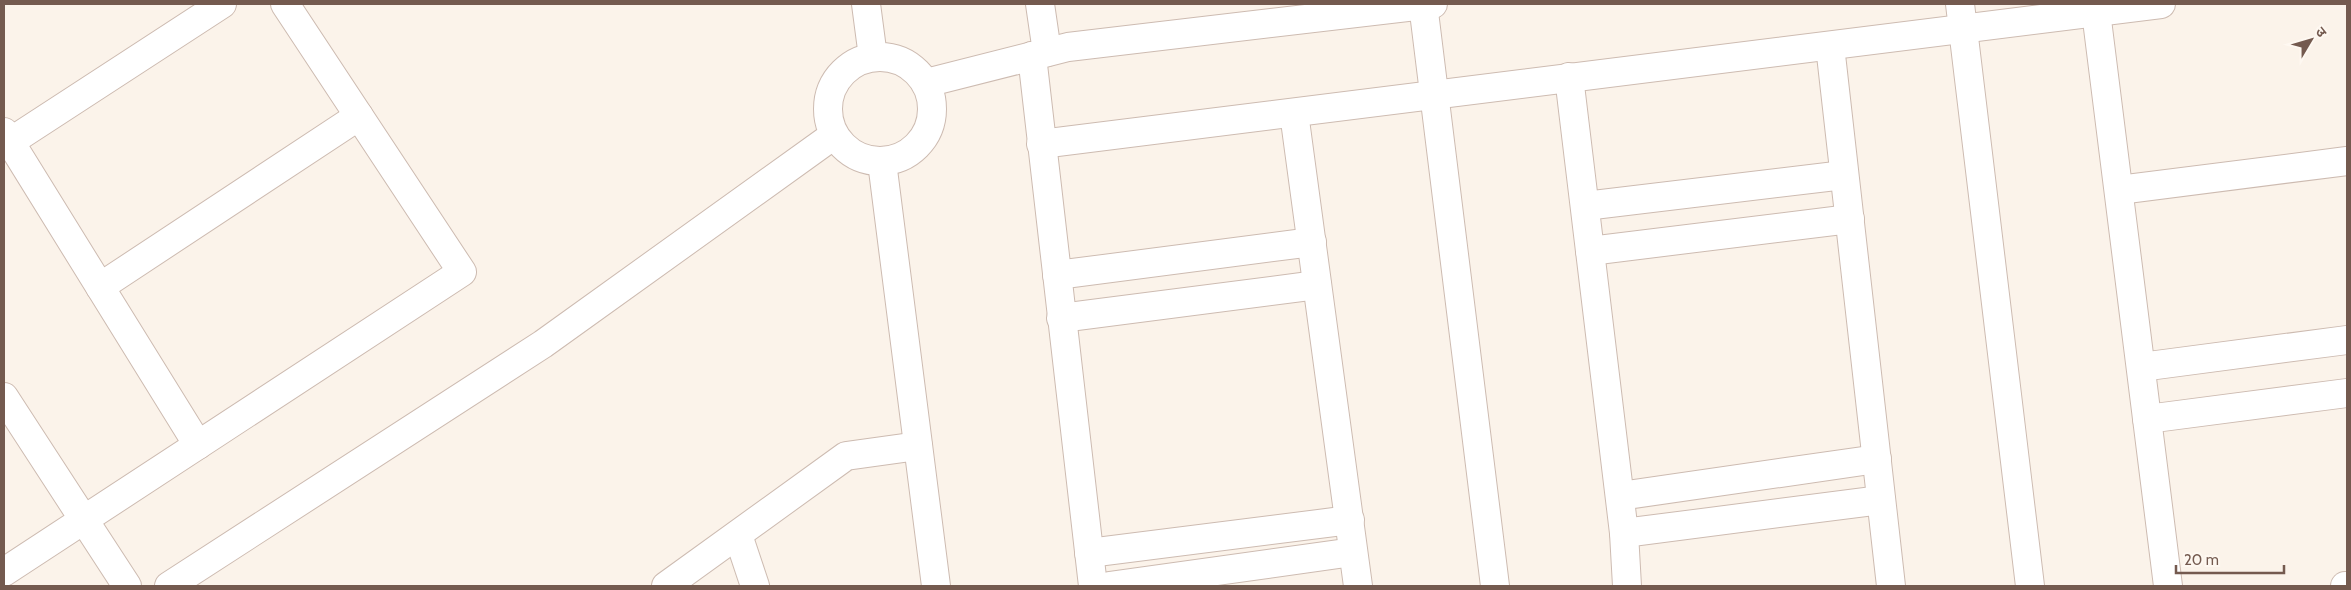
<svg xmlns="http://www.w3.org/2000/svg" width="2351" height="590" viewBox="0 0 2351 590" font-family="Cabin,'Noto Sans Devanagari',sans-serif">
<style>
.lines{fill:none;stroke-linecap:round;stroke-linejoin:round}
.minor-casing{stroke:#cdbbb1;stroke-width:30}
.minor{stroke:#fff;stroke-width:28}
</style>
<rect width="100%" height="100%" fill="#fbf3ea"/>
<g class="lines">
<g class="minor-casing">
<g id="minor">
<path d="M866 4 873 57"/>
<path d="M1040 4 1047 52"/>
<path d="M1423 4 1495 586"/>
<path d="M1960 4 2030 586"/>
<path d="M2096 12 2168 586"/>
<path d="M1830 46 1891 586"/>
<path d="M1032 56 1093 586"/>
<circle cx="880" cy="109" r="52"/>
<path d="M1569 77 1624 533 1627 586"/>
<path d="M926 83 1068 47 1433 4"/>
<path d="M1294 113 1358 586"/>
<path d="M4 132 198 445"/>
<path d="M10 142 222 4"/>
<path d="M1041 144 2161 4"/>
<path d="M882 162 936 586"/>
<path d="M2119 190 2347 161"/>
<path d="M1585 206 1844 175"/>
<path d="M1590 251 1850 219"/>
<path d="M1057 275 1312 242"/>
<path d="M100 287 359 116"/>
<path d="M1061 318 1317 285"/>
<path d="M2141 367 2347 340"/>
<path d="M4 397 127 586"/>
<path d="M2147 419 2347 393"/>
<path d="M1620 496 1877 459"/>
<path d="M1624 533 1881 500"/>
<path d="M738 535 755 586"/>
<path d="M1089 553 1350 520"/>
<path d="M4 572 462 272 285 4"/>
<path d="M169 586 543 344 834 135"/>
<path d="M666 586 846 456 918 446"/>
<path d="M1109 586 1353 552"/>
<path d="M2345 586H2347"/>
</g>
</g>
<use href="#minor" class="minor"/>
</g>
<rect width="2351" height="590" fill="none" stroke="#745a4f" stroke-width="10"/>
<g transform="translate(2311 40) rotate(52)" stroke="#fef8f1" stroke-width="4" paint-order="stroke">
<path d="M0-4L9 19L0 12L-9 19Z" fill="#745a4f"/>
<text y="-8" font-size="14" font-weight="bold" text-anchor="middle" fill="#745a4f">उ</text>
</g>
<path d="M2176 565v8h108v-8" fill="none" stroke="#745a4f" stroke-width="2.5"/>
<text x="2184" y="565" font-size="15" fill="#745a4f" stroke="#fef8f1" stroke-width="4" paint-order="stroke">20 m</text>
</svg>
